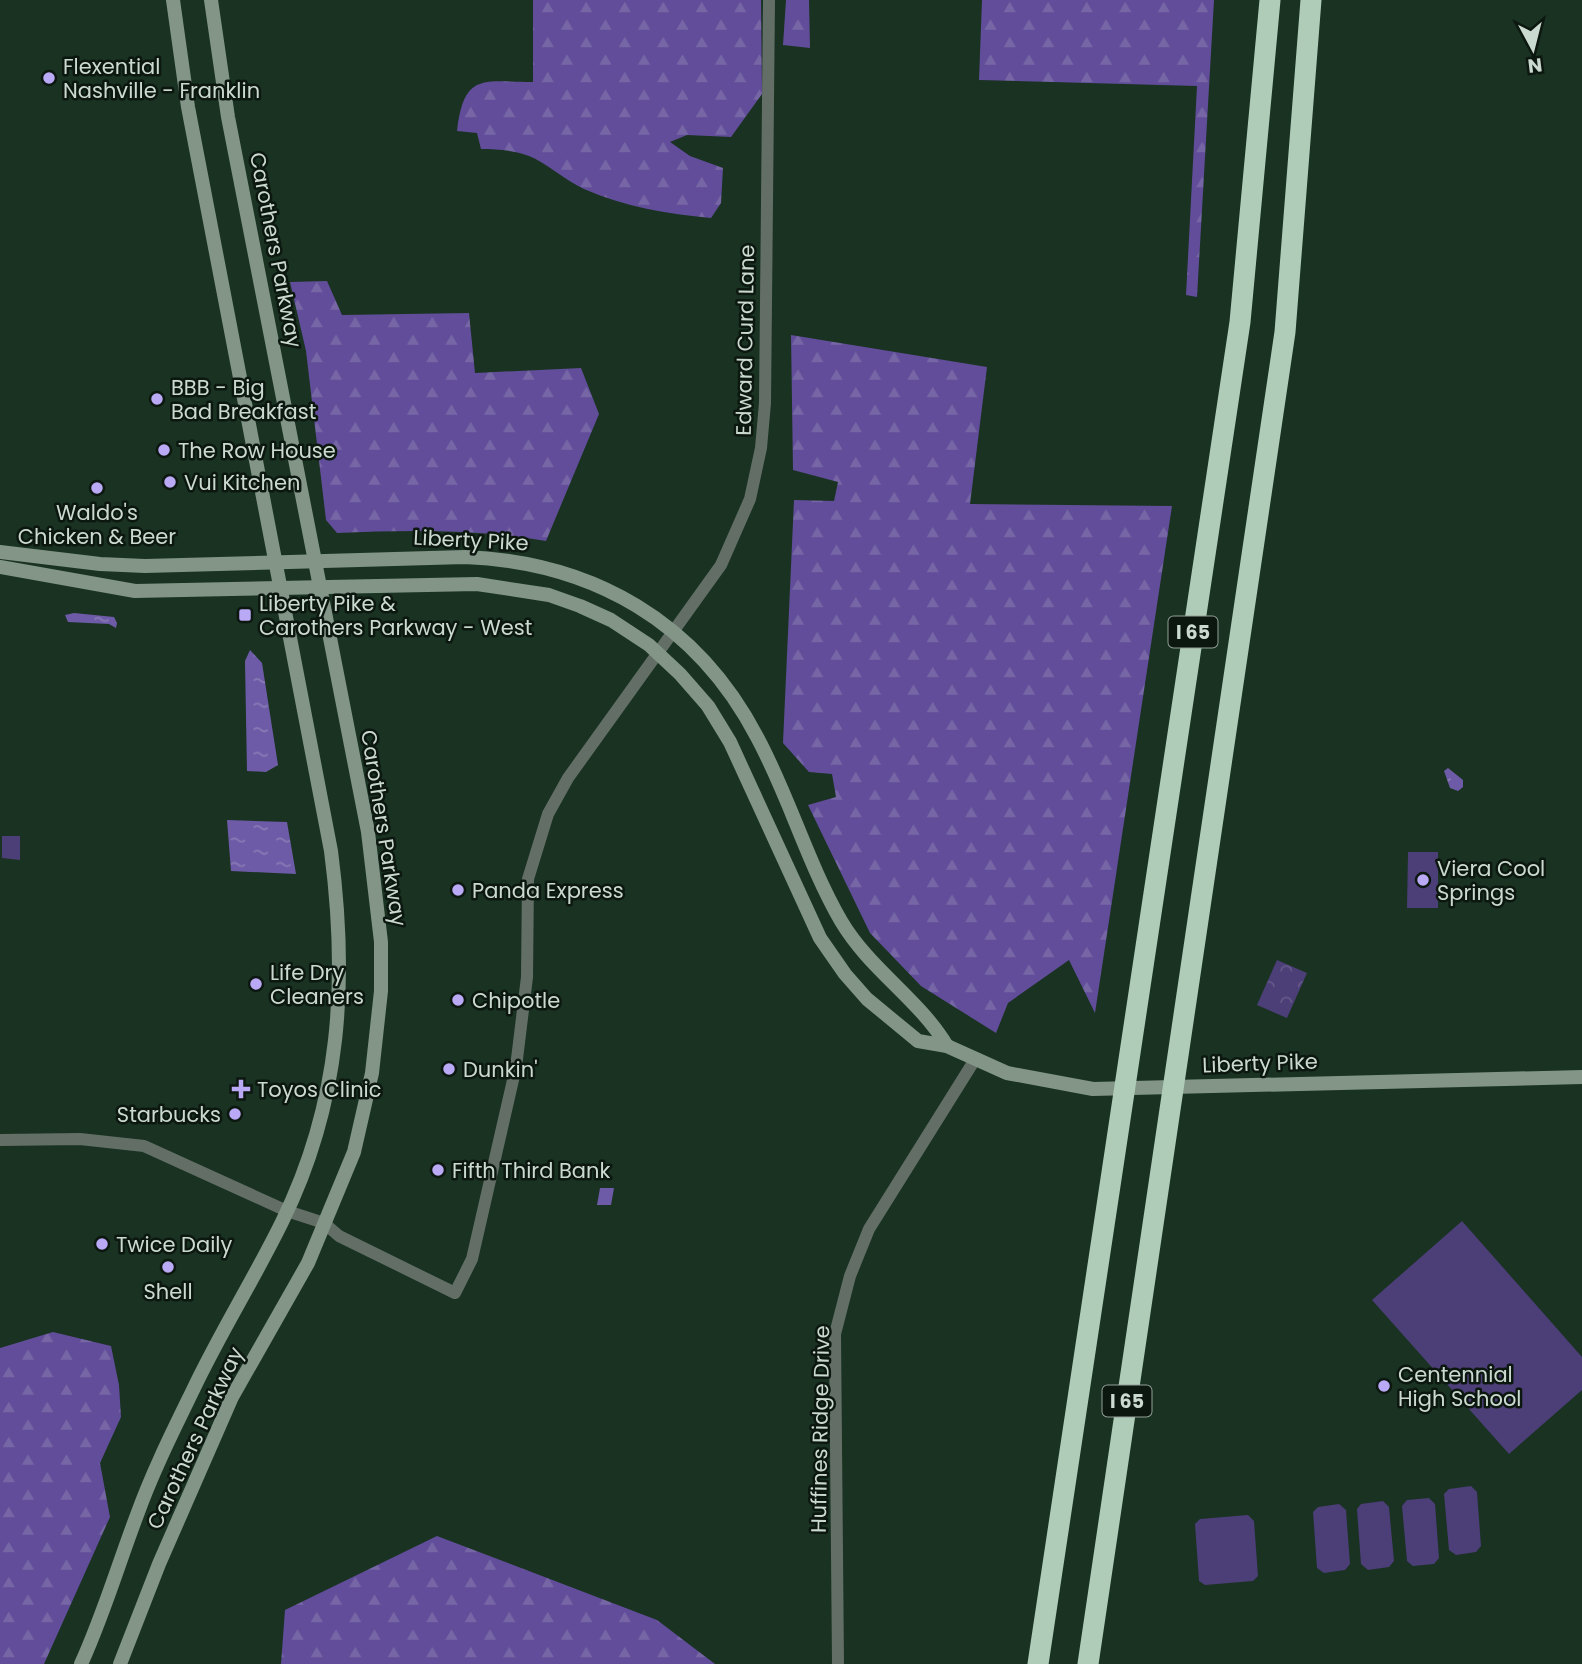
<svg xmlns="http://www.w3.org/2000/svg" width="1582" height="1664" viewBox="0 0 1582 1664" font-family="Poppins,sans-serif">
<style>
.forest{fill:url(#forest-firs)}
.park{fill:url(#park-crowns)}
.pitch{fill:#4c3e77}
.water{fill:url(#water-ripples)}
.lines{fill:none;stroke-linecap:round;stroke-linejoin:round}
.street{stroke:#636f66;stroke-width:12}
.secondary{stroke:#829587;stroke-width:14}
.highway{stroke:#aeccb8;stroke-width:21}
.poi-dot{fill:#baaaf6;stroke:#0c1710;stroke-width:2.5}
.labels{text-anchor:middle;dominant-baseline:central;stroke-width:5;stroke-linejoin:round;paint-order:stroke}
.shield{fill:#0c1710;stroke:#92a096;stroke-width:2}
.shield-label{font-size:19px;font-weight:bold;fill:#cbdad0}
.poi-label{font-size:21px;fill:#cbdad0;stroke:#0c1710;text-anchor:start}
.street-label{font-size:21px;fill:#cbdad0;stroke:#0c1710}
</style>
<defs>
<pattern id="forest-firs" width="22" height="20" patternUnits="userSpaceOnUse" patternTransform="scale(1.75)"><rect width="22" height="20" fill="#614d99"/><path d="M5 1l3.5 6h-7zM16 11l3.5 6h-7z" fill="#7666a6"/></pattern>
<pattern id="park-crowns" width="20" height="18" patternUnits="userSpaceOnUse" patternTransform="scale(1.75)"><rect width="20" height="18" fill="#4c3e77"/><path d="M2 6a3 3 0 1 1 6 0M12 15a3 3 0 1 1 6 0" fill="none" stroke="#645989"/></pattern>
<pattern id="water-ripples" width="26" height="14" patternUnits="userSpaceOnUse" patternTransform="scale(1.75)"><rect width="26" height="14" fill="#6e5ba7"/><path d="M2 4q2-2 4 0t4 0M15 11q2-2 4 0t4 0" fill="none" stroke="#887ab6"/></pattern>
</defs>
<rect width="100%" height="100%" fill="#193222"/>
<g class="forest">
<path d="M533 0H761L762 94 731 137 687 135 670 142 690 156 723 168 721 203 711 218C667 214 625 207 584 189 565 180 545 162 529 156 513 150 497 149 481 149L477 133 457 131C464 72 483 82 533 82Z"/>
<path d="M786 0H809L810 48 783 45Z"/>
<path d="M982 0H1214L1197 297 1186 295 1197 86 979 80Z"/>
<path d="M327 281 342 315 469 313 475 373 581 368 599 414 546 541C476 529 408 530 337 533L326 520 306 351 290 282Z"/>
<path d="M791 335 987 367 970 504 1172 506 1095 1013 1069 960 1008 1003 996 1033 921 986 870 933 808 805 836 797 832 774 809 772 783 743 794 500 834 501 838 482 793 470Z"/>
<path d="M53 1332 111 1346 119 1385 121 1417 100 1463 110 1517 44 1664H0V1348Z"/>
<path d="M437 1536 657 1620 715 1664H281L285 1610Z"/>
</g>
<path class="park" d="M1277 960 1307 973 1287 1018 1257 1005Z"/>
<g class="pitch">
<path d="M2 836H20V860L2 858Z"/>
<path d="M1408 852H1438V908H1407Z"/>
<path d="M1462 1221 1582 1357V1390L1509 1454 1372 1300Z"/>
<path d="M1471 1486 1477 1492 1481 1546 1476 1552 1456 1555 1449 1550 1444 1494 1449 1489Z"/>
<path d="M1429 1498 1435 1504 1439 1558 1434 1564 1413 1566 1407 1561 1402 1506 1407 1500Z"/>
<path d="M1383 1501 1389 1507 1394 1561 1389 1567 1368 1570 1361 1564 1357 1509 1361 1504Z"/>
<path d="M1339 1504 1346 1510 1350 1564 1345 1570 1324 1573 1317 1568 1313 1512 1318 1507Z"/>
<path d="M1248 1515 1254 1521 1258 1576 1253 1581 1205 1585 1199 1581 1195 1524 1200 1519Z"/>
</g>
<g class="water">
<path d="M74 613 114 617 117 623 116 628 109 624 68 622 65 615Z"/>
<path d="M250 650 262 663 278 765 266 772 247 771 245 661Z"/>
<path d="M1448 768 1463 780V787L1458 791 1450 788 1444 771Z"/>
<path d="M227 820 287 822 296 874 231 871Z"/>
<path d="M600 1188H614L611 1205H597Z"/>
</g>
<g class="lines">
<g class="street">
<path d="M0 1140 80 1139 144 1146 287 1211 324 1223 339 1236 455 1293 472 1259 516 1067 527 977 528 879 548 814 568 778 721 565 750 499 761 448 765 403 769 0"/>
<path d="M838 1664 835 1334 850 1276 869 1229 974 1061"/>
</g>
<g class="secondary">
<path d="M0 552 100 564 145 566 465 557C593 562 697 622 757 737 789 796 807 862 841 921 870 970 919 999 947 1046"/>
<path d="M0 567 135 591 477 584 549 595 580 606 611 620 649 645 680 674 708 706 730 742 820 938 845 974 867 999 918 1041 947 1046 1007 1073 1093 1089 1582 1077"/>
<path d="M81 1664C103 1616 118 1565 137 1515 152 1473 173 1431 193 1390 220 1333 254 1279 282 1222 341 1102 348 981 331 851L188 107 173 0"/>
<path d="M120 1664 159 1564 232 1397 308 1263 354 1152 372 1073 381 991V942L368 832 228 117 211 0"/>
</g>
<g class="highway">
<path d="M1038 1664 1240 322 1270 0"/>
<path d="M1088 1664 1285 332 1311 0"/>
</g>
</g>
<g class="poi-dot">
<circle cx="49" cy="78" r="7"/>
<circle cx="157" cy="399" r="7"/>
<circle cx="164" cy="450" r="7"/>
<circle cx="170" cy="482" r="7"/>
<circle cx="97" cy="488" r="7"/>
<rect x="238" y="608" width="14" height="14" rx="3.5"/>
<circle cx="1423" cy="880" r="7"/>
<circle cx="458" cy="890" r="7"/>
<circle cx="256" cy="984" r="7"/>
<circle cx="458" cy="1000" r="7"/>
<circle cx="449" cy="1069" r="7"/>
<path d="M237.5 1078.5h7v7h7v7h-7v7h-7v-7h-7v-7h7z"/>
<circle cx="235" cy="1114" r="7"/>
<circle cx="438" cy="1170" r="7"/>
<circle cx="102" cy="1244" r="7"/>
<circle cx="168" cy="1267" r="7"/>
<circle cx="1384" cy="1386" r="7"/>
</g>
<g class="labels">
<g class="shield">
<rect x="1168.5" y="616.5" width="49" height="31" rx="5"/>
<rect x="1102.5" y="1385.5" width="49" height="31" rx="5"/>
</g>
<g class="shield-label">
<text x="1193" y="632">I 65</text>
<text x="1127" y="1401">I 65</text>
</g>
<g class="poi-label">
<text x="63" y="66">Flexential<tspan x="63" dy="24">Nashville - Franklin</tspan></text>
<text x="171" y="387">BBB - Big<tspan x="171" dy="24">Bad Breakfast</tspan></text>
<text x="178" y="450">The Row House</text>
<text x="184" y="482">Vui Kitchen</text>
<text x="97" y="512" text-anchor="middle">Waldo's<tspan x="97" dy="24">Chicken &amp; Beer</tspan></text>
<text x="259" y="603">Liberty Pike &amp;<tspan x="259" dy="24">Carothers Parkway - West</tspan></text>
<text x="1437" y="868">Viera Cool<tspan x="1437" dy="24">Springs</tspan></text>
<text x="472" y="890">Panda Express</text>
<text x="270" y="972">Life Dry<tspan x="270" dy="24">Cleaners</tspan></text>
<text x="472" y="1000">Chipotle</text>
<text x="463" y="1069">Dunkin'</text>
<text x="257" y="1089">Toyos Clinic</text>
<text x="221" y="1114" text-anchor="end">Starbucks</text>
<text x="452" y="1170">Fifth Third Bank</text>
<text x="116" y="1244">Twice Daily</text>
<text x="168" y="1291" text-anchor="middle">Shell</text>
<text x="1398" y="1374">Centennial<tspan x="1398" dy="24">High School</tspan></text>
</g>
<g class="street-label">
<text transform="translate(276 250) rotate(79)">Carothers Parkway</text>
<text transform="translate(745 340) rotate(-89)">Edward Curd Lane</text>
<text transform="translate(471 540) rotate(3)">Liberty Pike</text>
<text transform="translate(384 828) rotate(81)">Carothers Parkway</text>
<text transform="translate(1260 1063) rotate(-2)">Liberty Pike</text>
<text transform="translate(820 1429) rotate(-89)">Huffines Ridge Drive</text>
<text transform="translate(195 1438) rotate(-65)">Carothers Parkway</text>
</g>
</g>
<g transform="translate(1533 49) rotate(173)" stroke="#0c1710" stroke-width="5" paint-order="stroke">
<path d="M0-5L12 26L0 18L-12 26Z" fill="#cbdad0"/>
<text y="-10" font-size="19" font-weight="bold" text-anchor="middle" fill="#cbdad0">N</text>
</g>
</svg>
